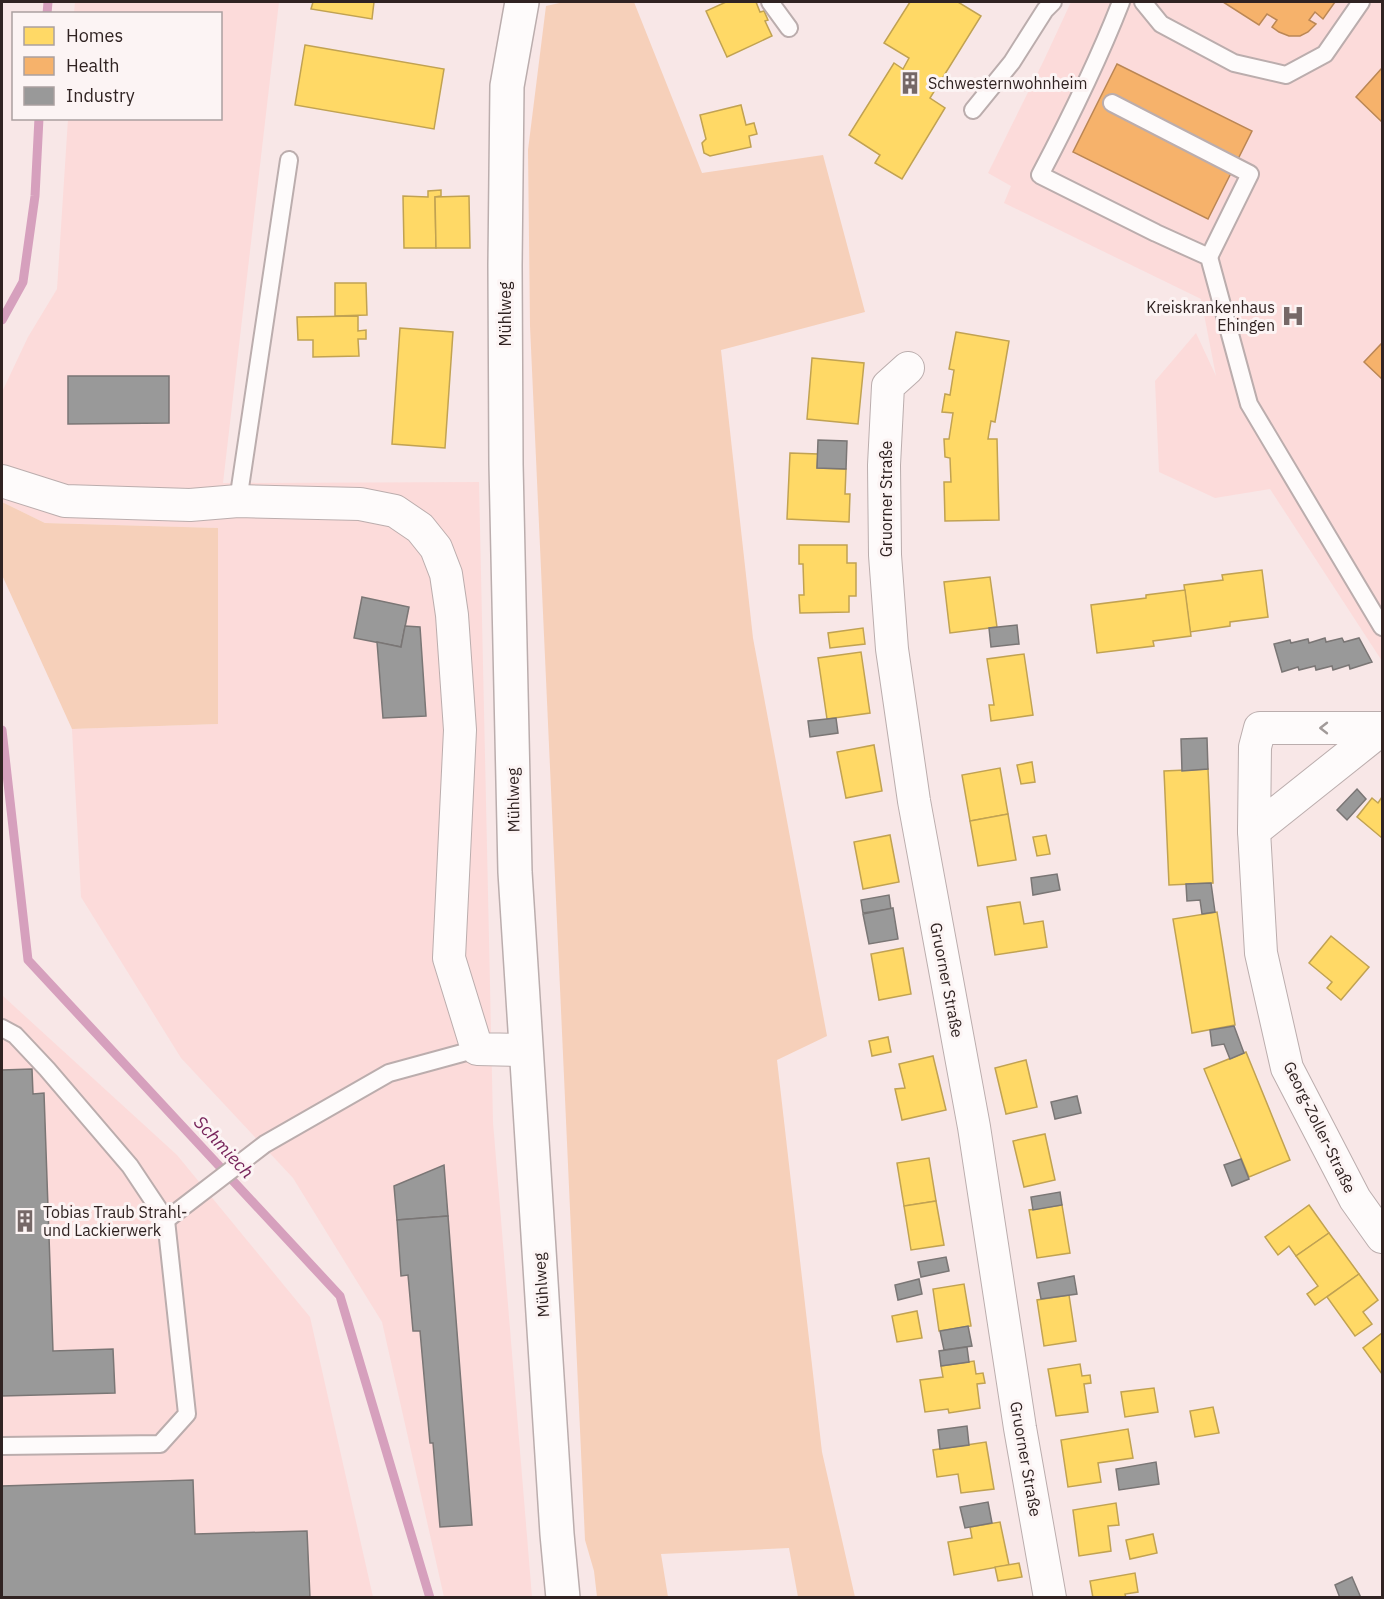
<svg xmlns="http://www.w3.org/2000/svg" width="1384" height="1599" viewBox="0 0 1384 1599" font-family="'IBM Plex Sans',sans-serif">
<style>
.built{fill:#fcdbda}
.green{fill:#f6d0ba}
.homes{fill:#ffd966;stroke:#c1a252;stroke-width:1.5}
.health{fill:#f6b26b;stroke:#bb8755;stroke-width:1.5}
.industry{fill:#999;stroke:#7a7675;stroke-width:1.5}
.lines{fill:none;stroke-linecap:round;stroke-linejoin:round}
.stream{stroke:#d6a0bd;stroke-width:9}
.lane-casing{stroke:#bbadad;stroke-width:20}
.street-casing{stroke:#bbadad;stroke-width:34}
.primary-casing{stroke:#bbadad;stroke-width:36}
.lane{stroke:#fefbfb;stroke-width:16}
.street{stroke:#fefbfb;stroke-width:32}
.primary{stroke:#fefbfb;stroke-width:33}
.oneway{stroke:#a19a99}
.labels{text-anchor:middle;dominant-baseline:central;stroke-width:6;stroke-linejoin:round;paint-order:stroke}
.poi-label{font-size:16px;fill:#302322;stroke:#fcf4f4;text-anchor:start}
.street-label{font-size:16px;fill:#302322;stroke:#fcf4f4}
.water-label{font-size:18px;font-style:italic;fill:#77245b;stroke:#fcf4f4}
</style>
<rect width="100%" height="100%" fill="#f8e7e7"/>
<g class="built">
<path d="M75 2H279L223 483 479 482 493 1122 532 1597H444L382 1322 293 1178 181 1058 81 897 72 729 218 724V528L45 523 2 502V392L28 337 57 289 68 119 220 118V14L74 13Z"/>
<path d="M1071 2H1382V661L1270 489 1215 498 1159 472 1155 381 1196 333 1216 376 1201 299 1004 203 1011 186 988 173 1044 60Z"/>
<path d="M2 986 3 996 177 1155 310 1317 373 1597H2Z"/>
</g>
<g class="green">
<path d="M564 2H634L702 173 823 155 865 312 721 350 753 638 827 1036 777 1060 822 1452 855 1597H798L789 1548 661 1554 668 1597H597L594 1571 585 1540 530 326 528 150 546 6Z"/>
<path d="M2 502 45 523 218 528V724L72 729 2 575Z"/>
</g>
<g class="homes">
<path d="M313 2H374L372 19 311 9Z"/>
<path d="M726 2H756L760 12 764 11 768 20 765 21 772 36 727 57 706 11Z"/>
<path d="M910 2H958L981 16 930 98 945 108 902 179 875 163 880 155 849 135 894 63 903 69 909 58 884 43Z"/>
<path d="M305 45 444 69 434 129 295 105Z"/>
<path d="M741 105 746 125 754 123 757 134 749 136 751 147 710 156 704 153 702 143 706 139 700 115Z"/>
<path d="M441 190V196L435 197 436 248H404L403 196 428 197V191Z"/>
<path d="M469 196 470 248H436L435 197Z"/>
<path d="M335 283H366L367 315 335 316Z"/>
<path d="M358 316V331L366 330V339H358L359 356 313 357V340H298L297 317Z"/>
<path d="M400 328 453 332 445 448 392 444Z"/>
<path d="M956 332 1009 341 995 422 991 421 988 439H997L999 520 945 521 944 482H951L950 458 945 457 944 439H949L953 413 942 412 945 394 950 395 954 370 949 369Z"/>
<path d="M812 358 864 363 858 424 807 419Z"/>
<path d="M790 453 818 454 817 468 846 469 845 494H850L849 522 787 519Z"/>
<path d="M799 545H847V563H856V596H849V612L800 613 799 595H804L803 564H799Z"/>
<path d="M1262 570 1268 617 1230 622V626L1190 632 1184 585 1223 580 1222 575Z"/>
<path d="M990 577 997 627 950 633 944 582Z"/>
<path d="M1185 590 1191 636 1153 641 1154 646 1097 653 1091 605 1146 598V595Z"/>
<path d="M863 628 865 644 830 648 828 633Z"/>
<path d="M861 652 870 713 827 719 818 658Z"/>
<path d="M1024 654 1033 715 991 721 989 705H994L987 659Z"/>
<path d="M874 745 882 791 846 798 837 752Z"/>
<path d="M1032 762 1035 782 1021 784 1017 765Z"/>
<path d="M1000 768 1008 814 970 821 962 775Z"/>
<path d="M1208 769 1213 883 1169 885 1164 771Z"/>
<path d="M1382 797V838L1357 817 1372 798 1378 803Z"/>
<path d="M1008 814 1016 860 978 866 970 821Z"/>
<path d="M890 835 899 882 863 889 854 842Z"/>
<path d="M1046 835 1050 854 1037 856 1033 837Z"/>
<path d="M1020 902 1024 924 1043 921 1047 947 995 955 987 907Z"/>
<path d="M1217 912 1235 1025 1192 1033 1173 919Z"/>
<path d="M1331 936 1369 967 1341 1000 1327 988 1332 982 1309 963Z"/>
<path d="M903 948 911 994 879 1000 871 954Z"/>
<path d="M888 1037 891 1052 872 1056 869 1041Z"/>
<path d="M1246 1052 1290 1160 1249 1177 1204 1069Z"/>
<path d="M933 1056 946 1110 902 1120 895 1089 905 1088 899 1064Z"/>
<path d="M1026 1060 1037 1107 1006 1114 995 1068Z"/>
<path d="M1045 1134 1055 1180 1024 1187 1013 1141Z"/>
<path d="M929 1158 936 1201 904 1206 897 1163Z"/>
<path d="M936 1201 944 1245 911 1250 904 1206Z"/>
<path d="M1062 1205 1070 1253 1037 1258 1029 1210Z"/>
<path d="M1309 1205 1329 1233 1296 1256 1289 1246 1278 1255 1265 1237Z"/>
<path d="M1329 1233 1359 1274 1315 1305 1307 1294 1318 1286 1296 1256Z"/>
<path d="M1359 1274 1378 1300 1363 1312 1372 1324 1355 1336 1327 1297Z"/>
<path d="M964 1284 971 1326 939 1331 933 1289Z"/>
<path d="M1069 1295 1076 1341 1044 1346 1037 1300Z"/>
<path d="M917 1311 922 1338 897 1342 892 1316Z"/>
<path d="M1382 1333V1374L1363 1348Z"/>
<path d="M974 1361 976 1374 983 1373 985 1383 977 1384 980 1408 949 1413 948 1409 925 1412 920 1380 943 1377 941 1366Z"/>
<path d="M1080 1364 1082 1376 1090 1375 1091 1383 1084 1384 1088 1412 1056 1416 1048 1369Z"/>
<path d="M1154 1388 1158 1412 1125 1417 1121 1392Z"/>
<path d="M1213 1407 1219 1433 1195 1437 1190 1411Z"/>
<path d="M1128 1429 1133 1458 1098 1463 1101 1482 1068 1487 1061 1440Z"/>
<path d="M986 1442 994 1489 961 1493 958 1474 937 1477 933 1450Z"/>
<path d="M1116 1503 1119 1525 1108 1526 1111 1551 1079 1556 1073 1510Z"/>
<path d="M1000 1522 1009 1565 954 1575 948 1542 972 1538 970 1527Z"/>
<path d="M1153 1534 1157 1553 1130 1559 1126 1540Z"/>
<path d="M1019 1563 1022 1577 998 1581 995 1567Z"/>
<path d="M1135 1573 1138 1592 1125 1594 1126 1598H1093L1090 1581Z"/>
</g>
<g class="health">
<path d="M1223 2H1335L1323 19 1315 12 1309 20 1316 24 1308 32 1300 36H1289L1279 32 1272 27 1277 20 1267 14 1259 25Z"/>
<path d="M1117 64 1252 131 1208 219 1073 152Z"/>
<path d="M1382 68V122L1356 97Z"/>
<path d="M1382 343V379L1364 362Z"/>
</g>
<g class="industry">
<path d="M68 376H169V423L68 424Z"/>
<path d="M818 440 847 441 846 469 817 468Z"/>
<path d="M362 597 409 607 401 647 354 638Z"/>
<path d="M1017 625 1019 644 991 647 989 628Z"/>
<path d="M405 626 420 627 426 716 383 718 377 642 401 647Z"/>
<path d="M1325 638 1326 642 1342 638 1344 642 1359 638 1372 662 1350 669 1349 665 1333 670 1332 666 1316 670 1315 666 1299 670 1298 667 1282 672 1274 644 1290 640 1291 643 1308 639 1309 643Z"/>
<path d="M836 718 838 733 810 737 808 721Z"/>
<path d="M1207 738 1208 769 1182 771 1181 739Z"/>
<path d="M1357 789 1366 799 1347 820 1337 810Z"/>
<path d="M1057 874 1060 890 1033 895 1031 878Z"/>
<path d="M1211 883 1215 912 1202 914 1200 900 1187 901 1186 884Z"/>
<path d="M889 895 891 909 863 913 861 900Z"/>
<path d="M893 908 898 939 869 944 863 914Z"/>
<path d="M1234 1026 1244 1053 1230 1059 1224 1044 1212 1046 1210 1030Z"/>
<path d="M32 1069 33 1094 44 1093 53 1351 113 1349 115 1393 2 1396V1070Z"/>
<path d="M1077 1096 1081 1113 1055 1119 1051 1102Z"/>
<path d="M1241 1159 1249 1179 1232 1186 1224 1165Z"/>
<path d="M444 1165 448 1216 397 1220 394 1186Z"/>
<path d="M1060 1192 1062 1205 1033 1210 1031 1197Z"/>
<path d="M448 1216 472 1525 440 1527 433 1443H430L420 1331H413L408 1275 401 1276 397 1220Z"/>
<path d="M946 1257 949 1271 921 1277 918 1262Z"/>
<path d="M1074 1276 1077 1294 1041 1299 1038 1283Z"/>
<path d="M919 1279 922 1294 898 1300 895 1285Z"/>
<path d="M968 1326 972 1346 944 1350 940 1331Z"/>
<path d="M967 1347 969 1362 941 1366 939 1351Z"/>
<path d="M967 1426 969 1445 940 1449 938 1430Z"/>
<path d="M1156 1462 1159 1484 1119 1490 1116 1469Z"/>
<path d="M193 1480 195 1534 307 1531 310 1598H2V1486Z"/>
<path d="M988 1502 992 1523 965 1528 960 1507Z"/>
<path d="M1352 1577 1361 1598H1340L1335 1585Z"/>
</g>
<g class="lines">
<g class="stream">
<path d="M47 14 48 2"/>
<path d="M2 320 23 282 35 196 39 118"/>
<path d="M2 730 28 960 340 1296 430 1598"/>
</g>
<g class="lane-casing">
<g id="lane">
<path d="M770 2 789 28"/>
<path d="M1121 2C1098 61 1070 118 1040 175L1156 233 1209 257 1249 404 1382 627"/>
<path d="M1143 2 1161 24 1234 63 1286 75 1325 54 1361 2"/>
<path d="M1112 103 1250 174 1209 257"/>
<path d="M973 110 1012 62 1045 10 1053 2"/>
<path d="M238 501 289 160"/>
<path d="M2 1028 15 1035 47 1069 130 1166 166 1220 265 1144 389 1073 477 1049"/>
<path d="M2 1446 160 1444 187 1414 166 1220"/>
</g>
</g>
<g class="street-casing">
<g id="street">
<path d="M908 368 888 386 884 465 885 555 892 649 914 801 974 1127 1020 1428 1050 1598"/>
<path d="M2 481 65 501 190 505 238 501 360 504 395 511 420 528 436 548 446 574 452 615 460 730 449 958 477 1049 526 1050"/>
<path d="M1382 728H1260L1255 747 1254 831 1382 729"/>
<path d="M1254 831 1261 953 1287 1068 1355 1199 1382 1237"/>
</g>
</g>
<g class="primary-casing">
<path id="primary" d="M522 2 507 86 505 265 506 464 515 872 557 1534 563 1598"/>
</g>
<use href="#lane" class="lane"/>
<use href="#street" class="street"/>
<use href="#primary" class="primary"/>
</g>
<defs><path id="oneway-chevron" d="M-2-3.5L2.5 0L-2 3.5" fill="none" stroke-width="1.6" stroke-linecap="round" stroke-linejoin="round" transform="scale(1.5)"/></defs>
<use class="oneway" href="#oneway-chevron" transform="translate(1324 728) rotate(-180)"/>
<defs>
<g id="building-bare" transform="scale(1.8)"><path d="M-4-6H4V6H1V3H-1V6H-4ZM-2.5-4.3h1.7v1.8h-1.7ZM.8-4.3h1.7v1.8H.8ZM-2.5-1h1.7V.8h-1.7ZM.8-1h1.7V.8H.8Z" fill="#766867" stroke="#fcf4f4" stroke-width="2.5" paint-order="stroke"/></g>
<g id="hospital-bare" transform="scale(1.8)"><path d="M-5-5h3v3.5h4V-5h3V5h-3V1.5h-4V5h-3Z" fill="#766867" stroke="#fcf4f4" stroke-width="2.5" paint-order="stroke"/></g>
</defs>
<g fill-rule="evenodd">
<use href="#building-bare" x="910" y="83"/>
<use href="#hospital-bare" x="1293" y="316"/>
<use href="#building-bare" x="25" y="1221"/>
</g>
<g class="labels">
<g class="poi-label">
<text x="928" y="83">Schwesternwohnheim</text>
<text x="1275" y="307" text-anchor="end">Kreiskrankenhaus<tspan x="1275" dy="18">Ehingen</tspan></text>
<text x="43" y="1212">Tobias Traub Strahl-<tspan x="43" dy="18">und Lackierwerk</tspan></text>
</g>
<g class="street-label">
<text transform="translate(505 314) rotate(-90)">Mühlweg</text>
<text transform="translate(886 499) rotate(-90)">Gruorner Straße</text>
<text transform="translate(513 800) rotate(-91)">Mühlweg</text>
<text transform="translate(947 980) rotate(79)">Gruorner Straße</text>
<text transform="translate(1320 1127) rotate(64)">Georg-Zoller-Straße</text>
<text transform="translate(541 1285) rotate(-94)">Mühlweg</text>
<text transform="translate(1026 1459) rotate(80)">Gruorner Straße</text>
</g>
<g class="water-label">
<text transform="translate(224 1147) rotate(47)">Schmiech</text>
</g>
</g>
<rect width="1384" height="1599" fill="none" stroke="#302322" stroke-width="6"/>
<rect x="12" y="12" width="210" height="108" fill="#fcf4f4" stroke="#aaa0a0" stroke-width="1.5"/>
<rect x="24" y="27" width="30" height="18" fill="#ffd966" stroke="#aaa0a0" stroke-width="1.5"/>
<text x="66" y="42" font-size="18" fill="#302322">Homes</text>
<rect x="24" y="57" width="30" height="18" fill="#f6b26b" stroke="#aaa0a0" stroke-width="1.5"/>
<text x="66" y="72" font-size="18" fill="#302322">Health</text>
<rect x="24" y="87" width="30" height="18" fill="#999999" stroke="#aaa0a0" stroke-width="1.5"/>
<text x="66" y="102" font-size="18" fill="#302322">Industry</text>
</svg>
